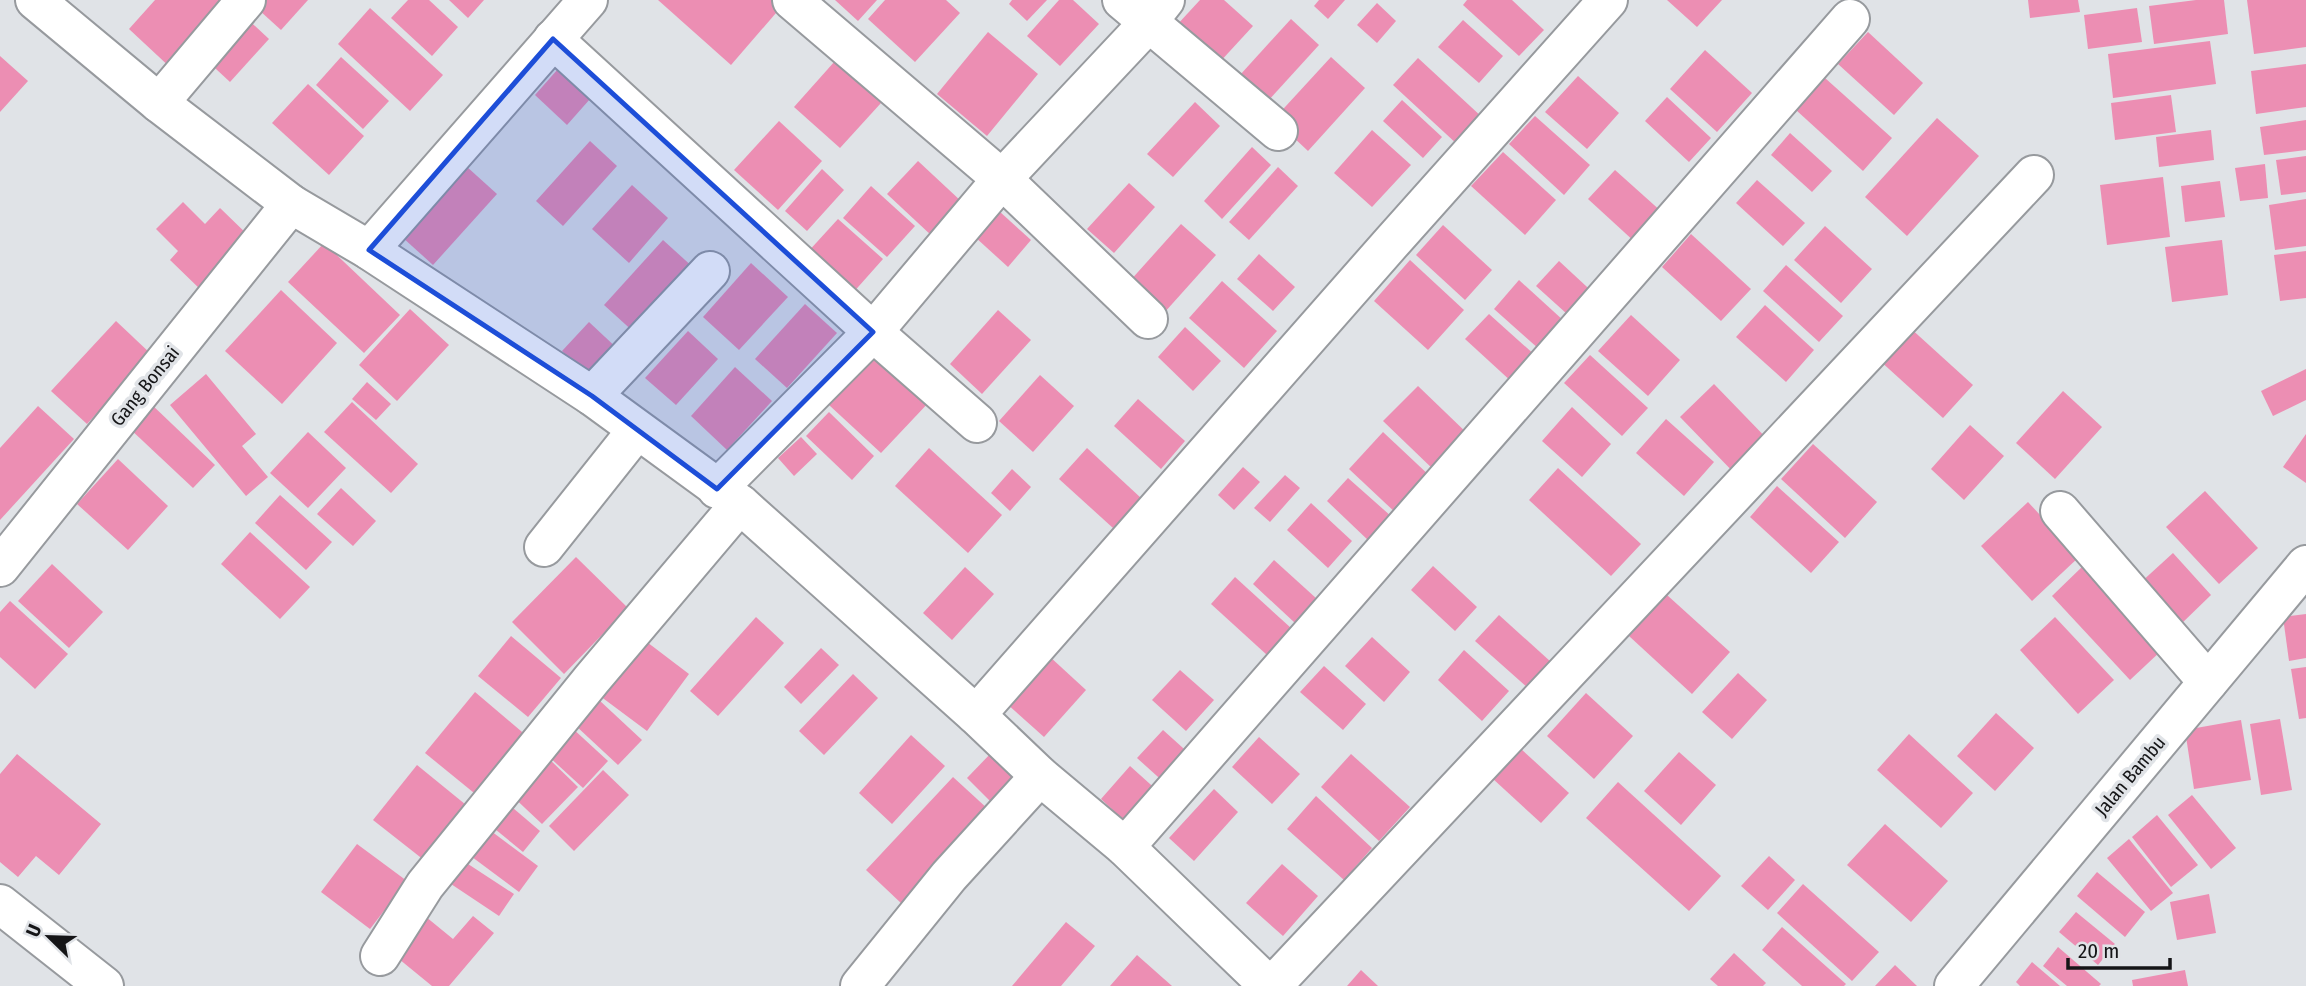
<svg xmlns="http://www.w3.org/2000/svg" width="2306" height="986" viewBox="0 0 2306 986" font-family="'Fira Sans Condensed',sans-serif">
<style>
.building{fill:#ec8eb3}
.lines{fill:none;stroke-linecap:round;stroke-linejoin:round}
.minor-casing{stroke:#979a9e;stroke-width:42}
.minor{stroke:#fff;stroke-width:38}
.marked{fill:#1d4ed8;fill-opacity:0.2;stroke:#1d4ed8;stroke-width:5;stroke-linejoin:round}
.labels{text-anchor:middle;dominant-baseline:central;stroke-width:7;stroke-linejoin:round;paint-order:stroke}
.street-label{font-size:19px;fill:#151517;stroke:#e0e3e7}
</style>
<rect width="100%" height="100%" fill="#e0e3e7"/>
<g class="building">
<path d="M155 0H236L173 70 129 29Z"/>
<path d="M248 0H308L281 30Z"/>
<path d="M408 0H429L458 27 432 56 391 18Z"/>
<path d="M449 0H484L468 18Z"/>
<path d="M658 0H775L782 6 731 65Z"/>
<path d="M835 0H877L858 21Z"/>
<path d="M885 0H946L960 13 915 62 868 19Z"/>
<path d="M1012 0H1047L1027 21 1009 4Z"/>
<path d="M1059 0H1073L1099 24 1060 66 1027 36Z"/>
<path d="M1200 0H1224L1253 26 1218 64 1176 26Z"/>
<path d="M1319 0H1345L1328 19 1314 6Z"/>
<path d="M1467 0H1512L1544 30 1519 56 1463 5Z"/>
<path d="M1667 0H1722L1697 27Z"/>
<path d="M2028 0H2078L2080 12 2030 18Z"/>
<path d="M2196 0H2224L2228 34 2154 44 2149 6Z"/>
<path d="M2247 0H2306V47L2254 54Z"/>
<path d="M1377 3 1396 21 1377 43 1357 25Z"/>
<path d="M370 8 443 75 410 111 338 44Z"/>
<path d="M2137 8 2142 42 2088 49 2084 15Z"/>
<path d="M241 13 269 39 230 82 202 56Z"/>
<path d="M1291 19 1319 45 1268 101 1240 75Z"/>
<path d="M1463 20 1503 56 1479 83 1438 47Z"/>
<path d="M988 32 1038 74 987 136 937 94Z"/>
<path d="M1868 32 1923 83 1894 115 1838 64Z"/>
<path d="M2210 41 2216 84 2113 98 2108 54Z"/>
<path d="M1705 50 1752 93 1717 132 1670 89Z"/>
<path d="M0 56 28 81 0 112Z"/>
<path d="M341 57 389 101 363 129 316 85Z"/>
<path d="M1331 57 1365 88 1308 151 1274 119Z"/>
<path d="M1418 58 1483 118 1458 145 1393 85Z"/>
<path d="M565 61 598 90 567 125 535 95Z"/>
<path d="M835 61 881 103 840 148 794 107Z"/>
<path d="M2306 64V107L2256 114 2251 71Z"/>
<path d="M1578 76 1619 113 1587 149 1545 112Z"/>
<path d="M1825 78 1892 138 1863 171 1796 110Z"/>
<path d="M308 84 364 136 329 175 272 123Z"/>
<path d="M2171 95 2176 132 2115 140 2111 103Z"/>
<path d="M1667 97 1711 138 1689 162 1645 121Z"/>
<path d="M1402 100 1442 137 1423 158 1383 121Z"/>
<path d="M1195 102 1220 126 1173 177 1147 154Z"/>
<path d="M1535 116 1590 165 1564 195 1509 144Z"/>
<path d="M1937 118 1979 156 1907 236 1865 197Z"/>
<path d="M2306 120V150L2264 155 2260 127Z"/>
<path d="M779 121 822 161 778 210 734 170Z"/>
<path d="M1372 130 1411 165 1372 207 1334 173Z"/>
<path d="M2211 130 2214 160 2159 167 2156 137Z"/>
<path d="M1790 133 1832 171 1812 192 1771 155Z"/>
<path d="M590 141 617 166 563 226 536 201Z"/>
<path d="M1252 147 1271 165 1222 219 1204 201Z"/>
<path d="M1503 152 1556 200 1525 235 1471 186Z"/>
<path d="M2306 156V192L2281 195 2276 160Z"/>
<path d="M918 161 962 202 932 236 887 194Z"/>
<path d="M2265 164 2268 198 2240 201 2235 168Z"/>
<path d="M466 166 497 194 433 265 402 237Z"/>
<path d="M1278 167 1298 186 1249 240 1229 222Z"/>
<path d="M822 169 844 190 807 231 785 211Z"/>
<path d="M1615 170 1663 213 1636 243 1588 199Z"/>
<path d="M2163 177 2170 237 2107 245 2100 185Z"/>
<path d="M1757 180 1805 223 1783 246 1736 203Z"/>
<path d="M2220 181 2225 217 2185 222 2181 186Z"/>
<path d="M1129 183 1155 207 1114 253 1087 229Z"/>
<path d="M632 185 668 218 629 263 592 229Z"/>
<path d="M871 186 915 226 887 257 843 218Z"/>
<path d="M2306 199V246L2275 250 2269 205Z"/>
<path d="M183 202 205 224 220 208 252 239 202 291 170 260 178 251 156 229Z"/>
<path d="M999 211 1031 240 1008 267 975 237Z"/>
<path d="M838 219 883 259 851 295 806 254Z"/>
<path d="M1181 224 1216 255 1164 313 1129 282Z"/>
<path d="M1443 225 1492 270 1465 300 1416 255Z"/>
<path d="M1825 226 1872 269 1841 303 1794 260Z"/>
<path d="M1691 234 1751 289 1721 321 1662 267Z"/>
<path d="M663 240 695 269 636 334 604 305Z"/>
<path d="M2222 240 2228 295 2172 302 2165 247Z"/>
<path d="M324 243 400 315 364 353 288 282Z"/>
<path d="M2306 251V298L2280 301 2274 255Z"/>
<path d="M1259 254 1295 287 1273 311 1237 279Z"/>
<path d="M1410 260 1464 310 1428 350 1374 301Z"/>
<path d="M1559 261 1600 299 1577 323 1536 286Z"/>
<path d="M751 263 788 297 739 350 703 317Z"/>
<path d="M1786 265 1843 316 1819 342 1763 291Z"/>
<path d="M1519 280 1564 321 1539 349 1494 309Z"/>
<path d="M1222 281 1277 331 1244 368 1189 318Z"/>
<path d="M281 290 337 343 282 404 225 351Z"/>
<path d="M805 304 837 333 787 388 755 359Z"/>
<path d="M1765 305 1814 350 1786 382 1736 337Z"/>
<path d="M410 309 449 345 397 401 359 365Z"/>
<path d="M998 310 1031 340 982 394 950 364Z"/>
<path d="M1489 314 1537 357 1513 383 1465 339Z"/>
<path d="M1631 315 1680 360 1648 396 1598 351Z"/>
<path d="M116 321 151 354 87 424 51 391Z"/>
<path d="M589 322 620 351 594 380 562 351Z"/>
<path d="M1908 326 1973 385 1943 418 1878 359Z"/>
<path d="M1185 327 1221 361 1193 391 1158 357Z"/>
<path d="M688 331 718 359 676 405 645 378Z"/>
<path d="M878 351 931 400 881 453 829 405Z"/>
<path d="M1590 355 1648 408 1622 436 1564 383Z"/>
<path d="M735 367 772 401 727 450 691 416Z"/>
<path d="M2306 369V400L2273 416 2261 391Z"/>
<path d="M206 374 256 434 242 446 268 477 246 496 170 405Z"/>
<path d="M1040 375 1074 406 1033 452 999 421Z"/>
<path d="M367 382 391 404 376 420 352 399Z"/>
<path d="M1714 384 1774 446 1740 479 1680 417Z"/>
<path d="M1418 386 1471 437 1436 472 1383 421Z"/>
<path d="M2063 391 2102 427 2055 479 2016 443Z"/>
<path d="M1138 399 1185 441 1161 469 1114 426Z"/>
<path d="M352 402 418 464 391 493 324 432Z"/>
<path d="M150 403 215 465 193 488 128 427Z"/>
<path d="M38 406 74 439 0 520V448Z"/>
<path d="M1572 407 1611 444 1582 477 1542 441Z"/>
<path d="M829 412 874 456 852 480 806 436Z"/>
<path d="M1666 419 1714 462 1684 496 1636 453Z"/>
<path d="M1970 425 2004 456 1964 500 1931 469Z"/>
<path d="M308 432 346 468 308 508 270 473Z"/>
<path d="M1383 432 1432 478 1398 515 1349 469Z"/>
<path d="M2306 434V483L2283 467Z"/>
<path d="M801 437 817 454 794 476 778 458Z"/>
<path d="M1813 444 1877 502 1845 538 1781 479Z"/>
<path d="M929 448 1002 515 968 553 895 486Z"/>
<path d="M1087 448 1141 498 1113 528 1059 479Z"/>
<path d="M118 459 168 506 128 550 77 504Z"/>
<path d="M1243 467 1260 482 1234 510 1218 495Z"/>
<path d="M1558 468 1641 544 1611 576 1529 500Z"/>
<path d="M1012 469 1031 487 1010 511 991 493Z"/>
<path d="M1285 475 1300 488 1270 522 1254 508Z"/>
<path d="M1348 478 1392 517 1370 542 1327 501Z"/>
<path d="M1777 486 1839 542 1811 573 1750 517Z"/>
<path d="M341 488 376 521 353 546 317 514Z"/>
<path d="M2205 491 2258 548 2219 584 2166 527Z"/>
<path d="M280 495 332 542 306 570 255 523Z"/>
<path d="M2028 502 2079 557 2032 601 1981 546Z"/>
<path d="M1311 503 1352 541 1328 568 1287 530Z"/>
<path d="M250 532 310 587 280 619 221 564Z"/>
<path d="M2173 553 2211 595 2179 626 2139 584Z"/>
<path d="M576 557 628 608 564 674 512 622Z"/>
<path d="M1274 560 1317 599 1295 623 1253 584Z"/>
<path d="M52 564 103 612 69 648 18 601Z"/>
<path d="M2084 565 2162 650 2130 680 2052 596Z"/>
<path d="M1433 566 1477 607 1455 631 1411 590Z"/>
<path d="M965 567 994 594 952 640 923 613Z"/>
<path d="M1235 577 1291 628 1267 655 1211 604Z"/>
<path d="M1667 595 1730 652 1692 694 1629 636Z"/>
<path d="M10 601 68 654 35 689 0 657V612Z"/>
<path d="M2306 614V658L2289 661 2283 617Z"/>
<path d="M1499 615 1551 662 1528 688 1475 641Z"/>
<path d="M756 617 784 643 718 716 690 691Z"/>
<path d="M2055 617 2114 680 2078 714 2020 650Z"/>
<path d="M511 636 561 678 528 717 478 676Z"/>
<path d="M639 636 689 674 647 731 596 693Z"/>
<path d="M1372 637 1410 672 1384 702 1345 666Z"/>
<path d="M821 648 839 665 801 704 784 687Z"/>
<path d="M1464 650 1509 691 1482 721 1438 680Z"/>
<path d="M1049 656 1086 690 1044 737 1006 703Z"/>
<path d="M1324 666 1366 704 1343 730 1300 692Z"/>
<path d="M2306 667V718L2299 719 2291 669Z"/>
<path d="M1180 670 1214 700 1186 731 1152 700Z"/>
<path d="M1738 673 1767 700 1732 739 1702 712Z"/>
<path d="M853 674 878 698 824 755 799 731Z"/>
<path d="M475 692 528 737 479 797 425 753Z"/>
<path d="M1586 693 1633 736 1594 779 1547 736Z"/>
<path d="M599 700 642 740 618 765 575 725Z"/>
<path d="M1996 713 2034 748 1995 791 1957 756Z"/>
<path d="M2280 719 2292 790 2261 795 2250 724Z"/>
<path d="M2241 720 2251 780 2194 789 2185 730Z"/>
<path d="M571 727 608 761 583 788 546 754Z"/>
<path d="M1163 730 1193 757 1167 785 1137 758Z"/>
<path d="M1909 734 1973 793 1941 828 1877 770Z"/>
<path d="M911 735 945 766 892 824 859 793Z"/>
<path d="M1259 737 1300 774 1272 804 1232 767Z"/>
<path d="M1520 748 1569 793 1541 823 1492 778Z"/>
<path d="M994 750 1025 781 998 809 967 778Z"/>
<path d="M1679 752 1716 785 1681 825 1644 791Z"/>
<path d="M543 753 578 787 542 824 507 791Z"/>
<path d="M17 754 101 824 59 875 36 856 18 877 0 862V774Z"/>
<path d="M1351 754 1410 807 1379 841 1321 787Z"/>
<path d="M417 765 471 809 429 864 373 820Z"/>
<path d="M1130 766 1160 793 1130 826 1101 799Z"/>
<path d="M603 770 629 795 574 851 549 826Z"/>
<path d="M953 777 989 810 902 904 866 870Z"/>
<path d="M1618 782 1721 876 1689 911 1586 818Z"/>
<path d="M1214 789 1238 812 1194 861 1169 838Z"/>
<path d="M2192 795 2236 848 2211 869 2168 815Z"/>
<path d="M1316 796 1372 848 1344 880 1287 829Z"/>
<path d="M507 803 540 831 523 852 490 825Z"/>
<path d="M2157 815 2198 865 2171 887 2132 837Z"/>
<path d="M1885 824 1948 881 1911 922 1847 865Z"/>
<path d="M483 825 538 866 519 892 464 851Z"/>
<path d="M2129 839 2173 893 2151 911 2107 858Z"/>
<path d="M357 844 407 881 370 929 321 892Z"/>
<path d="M1769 856 1795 880 1768 910 1741 886Z"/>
<path d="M465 862 514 894 499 916 451 884Z"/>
<path d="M1282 864 1318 896 1283 936 1246 903Z"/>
<path d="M2097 872 2145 912 2125 937 2077 896Z"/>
<path d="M1803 884 1879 952 1852 981 1777 913Z"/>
<path d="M2209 894 2216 933 2177 940 2170 902Z"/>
<path d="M420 912 453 939 473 916 494 933 449 986H432L388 950Z"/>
<path d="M2076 912 2115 944 2098 965 2059 932Z"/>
<path d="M1066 922 1095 946 1061 986H1012Z"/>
<path d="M1782 927 1846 984 1844 986H1802L1762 950Z"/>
<path d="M2058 947 2101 984 2099 986H2067L2043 966Z"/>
<path d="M1734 953 1766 983 1763 986H1718L1710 979Z"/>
<path d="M1137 955 1172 986H1110Z"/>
<path d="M2032 962 2060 986H2020L2016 982Z"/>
<path d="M1895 965 1917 986H1875Z"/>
<path d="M1361 970 1378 986H1347Z"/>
<path d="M2185 970 2188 986H2133L2132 980Z"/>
</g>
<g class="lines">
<g class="minor-casing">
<g id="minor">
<path d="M35 0 159 103 291 204 369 250 592 396 740 504 976 715 1040 776 1125 847 1269 986"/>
<path d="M792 0 1002 179 1148 319"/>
<path d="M1122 0 1278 131"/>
<path d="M553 39 873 332 977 423"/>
<path d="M159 103 246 0"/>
<path d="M369 250 588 0"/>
<path d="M592 396 710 271"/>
<path d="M717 489 873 332 1002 179 1139 33 1165 0"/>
<path d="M2060 511 2208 682"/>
<path d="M544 547 637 430"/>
<path d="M0 567 291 204"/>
<path d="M976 715 1391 243 1608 0"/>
<path d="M1125 847 1850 19"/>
<path d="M0 904 104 986"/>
<path d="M380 956 425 885 592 679 740 504"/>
<path d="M860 986 949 876 1040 776"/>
<path d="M1272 986 2034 175"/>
<path d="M1954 986 2306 565"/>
</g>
</g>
<use href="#minor" class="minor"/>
</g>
<path class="marked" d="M553 39 873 332 717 489 592 396 369 250Z"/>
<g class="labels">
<g class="street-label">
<text transform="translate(145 386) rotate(-51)">Gang Bonsai</text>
<text transform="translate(2130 776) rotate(-50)">Jalan Bambu</text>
</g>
</g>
<g transform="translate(49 937) rotate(293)" stroke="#e0e3e7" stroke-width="5" paint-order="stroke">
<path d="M0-5L12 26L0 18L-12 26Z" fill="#151517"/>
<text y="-10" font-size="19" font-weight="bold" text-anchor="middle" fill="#151517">U</text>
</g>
<path d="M2068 958v10h102v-10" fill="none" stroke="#151517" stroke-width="3.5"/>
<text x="2078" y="958" font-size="21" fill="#151517" stroke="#e0e3e7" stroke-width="5" paint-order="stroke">20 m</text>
</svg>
